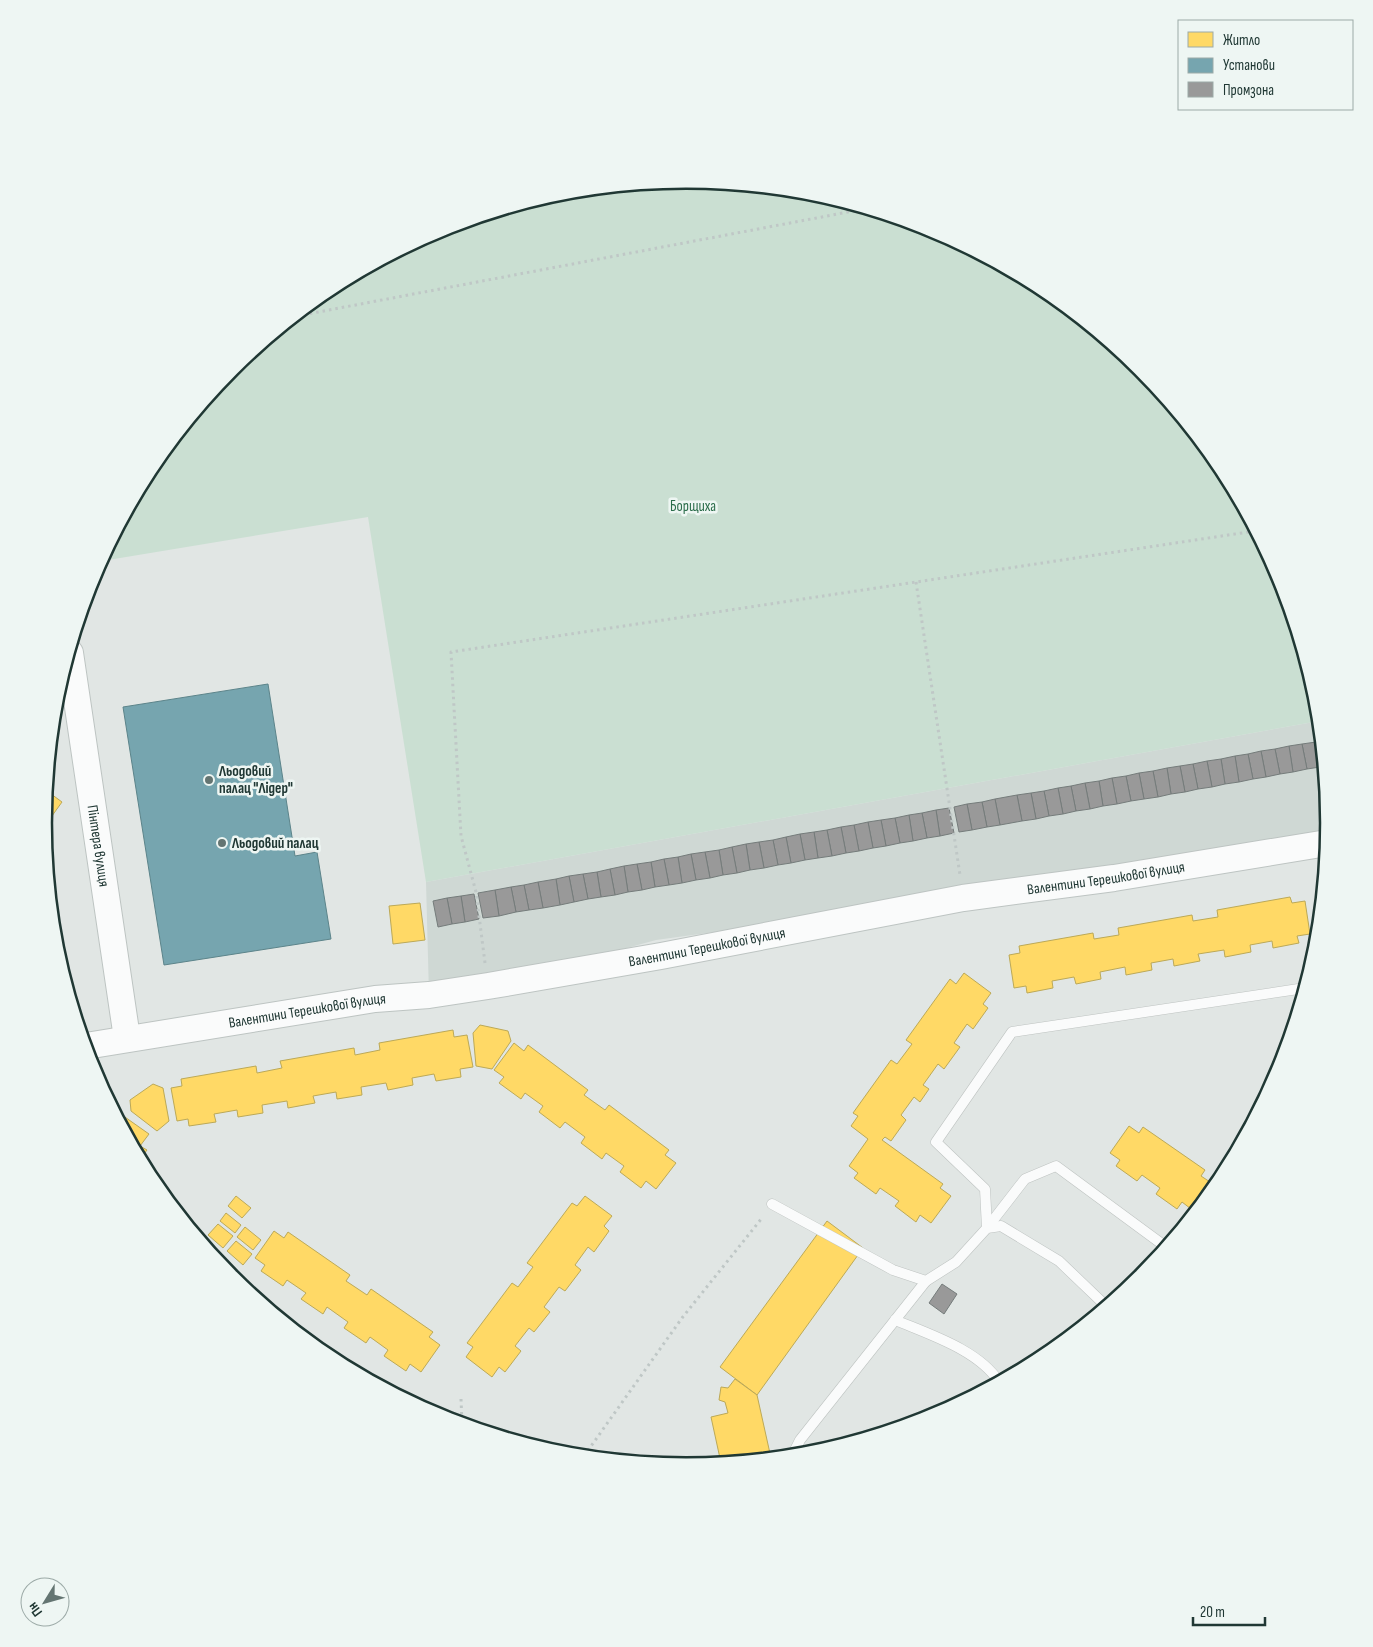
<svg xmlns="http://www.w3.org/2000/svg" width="1373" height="1647" viewBox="0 0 1373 1647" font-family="'Sofia Sans Condensed',sans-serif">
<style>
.built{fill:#cfd8d4}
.green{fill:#cadfd2}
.homes{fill:#ffd966;stroke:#bca957}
.public{fill:#76a5af;stroke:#5c848a}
.industry{fill:#999;stroke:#757c7b}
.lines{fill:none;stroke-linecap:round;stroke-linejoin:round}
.lane-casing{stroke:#bec3c1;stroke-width:11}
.secondary-casing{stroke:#bdc4c2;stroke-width:28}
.path{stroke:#bfc7c6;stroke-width:3;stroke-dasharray:2.5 4;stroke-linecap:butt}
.lane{stroke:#fafbfb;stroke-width:10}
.secondary{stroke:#fafbfb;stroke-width:26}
.poi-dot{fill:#647572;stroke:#eef6f3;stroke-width:2}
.labels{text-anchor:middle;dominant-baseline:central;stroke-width:5;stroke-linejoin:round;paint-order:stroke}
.park-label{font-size:15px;fill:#2c6d4b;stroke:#eef6f3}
.poi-label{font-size:15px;font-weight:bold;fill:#203834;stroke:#eef6f3;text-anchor:start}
.street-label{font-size:15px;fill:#203834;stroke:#eef6f3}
.rim{fill:none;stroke:#203834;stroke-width:2.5}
</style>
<rect width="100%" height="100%" fill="#e1e6e4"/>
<path class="built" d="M1319 721 1329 824 1327 843 963 898 656 940 488 986 429 995 426 882Z"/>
<path class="green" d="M687 181 812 193 933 230 1044 289 1141 369 1221 467 1280 578 1317 698 1319 721 426 882 368 517 102 561 152 466 232 369 330 289 441 230 561 193Z"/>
<g class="homes">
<path d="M47 791 62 802 44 827V823Z"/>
<path d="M1290 897 1292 903 1305 901 1310 934 1297 936 1299 943 1273 948 1272 941 1250 945 1251 952 1225 957 1224 950 1198 954 1200 961 1174 966 1173 959 1151 963 1152 970 1126 975 1125 967 1100 972 1101 979 1076 984 1074 977 1052 981 1053 988 1027 993 1026 986 1014 988 1009 955 1020 953 1019 946 1093 933 1094 939 1119 935 1118 928 1192 915 1193 921 1218 917 1217 910Z"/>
<path d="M420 903 425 940 393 944 389 906Z"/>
<path d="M964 973 991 993 983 1004 988 1008 973 1029 967 1024 954 1043 960 1047 944 1069 938 1064 923 1085 929 1089 920 1102 914 1097 901 1115 906 1120 891 1141 885 1137 882 1140 943 1184 940 1188 951 1196 931 1223 920 1215 916 1222 895 1206 899 1201 880 1188 876 1194 854 1178 858 1173 849 1166 868 1139 851 1126 858 1116 853 1113 891 1060 897 1064 912 1044 906 1040 950 979 956 984Z"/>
<path d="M480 1025 508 1031 511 1041 492 1069 476 1066 473 1033Z"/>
<path d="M453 1030 454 1037 467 1035 473 1067 460 1069 461 1077 436 1081 434 1074 412 1078 413 1085 388 1090 386 1083 361 1087 362 1095 337 1099 336 1092 313 1096 315 1103 288 1108 287 1101 262 1105 263 1113 238 1117 237 1110 214 1114 216 1122 189 1126 188 1119 177 1121 171 1088 182 1086 181 1079 256 1066 257 1073 282 1068 280 1061 354 1048 355 1055 380 1050 379 1043Z"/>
<path d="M514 1043 524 1051 528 1045 588 1090 584 1095 605 1110 609 1105 669 1150 665 1155 676 1163 656 1189 646 1181 641 1188 620 1172 624 1166 606 1153 602 1159 581 1143 585 1137 565 1122 560 1128 539 1112 543 1106 525 1093 521 1099 499 1083 504 1077 494 1070Z"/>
<path d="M153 1084 163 1088 169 1121 157 1131 131 1111 130 1100Z"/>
<path d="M122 1115 149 1134 140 1146 147 1150 140 1159 119 1119Z"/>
<path d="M1129 1126 1139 1133 1143 1127 1205 1170 1201 1176 1216 1186 1195 1212 1182 1202 1177 1209 1156 1194 1160 1188 1142 1175 1137 1181 1116 1166 1120 1160 1110 1153Z"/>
<path d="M236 1196 251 1208 242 1218 228 1206Z"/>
<path d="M585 1196 612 1216 604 1226 609 1231 594 1252 588 1247 575 1265 581 1270 565 1291 559 1287 544 1307 550 1312 534 1332 529 1328 515 1346 521 1351 505 1372 499 1367 492 1377 466 1357 473 1347 467 1343 512 1283 518 1287 533 1267 527 1263 572 1203 577 1206Z"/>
<path d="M226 1213 241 1225 235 1233 220 1221Z"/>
<path d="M827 1221 863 1248 757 1395 720 1367Z"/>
<path d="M218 1224 233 1236 223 1248 208 1235Z"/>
<path d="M245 1227 261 1240 253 1250 237 1237Z"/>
<path d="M274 1231 284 1238 288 1232 350 1275 346 1281 367 1295 371 1289 433 1332 429 1337 440 1345 421 1372 410 1364 406 1371 384 1356 388 1350 370 1337 366 1343 344 1328 348 1322 327 1307 323 1314 301 1299 306 1293 287 1280 283 1286 261 1271 265 1265 255 1258Z"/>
<path d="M236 1241 252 1254 243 1265 227 1251Z"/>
<path d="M735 1379 757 1395 771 1458 721 1463 711 1417 728 1413 725 1402 719 1400 721 1387 728 1388Z"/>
</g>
<path class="public" d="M268 684 295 856 317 852 331 939 164 965 123 707Z"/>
<g class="industry">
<path d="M1321 741 1324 767H1320L1316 742Z"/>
<path d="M1316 742 1320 767 1307 769 1302 744Z"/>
<path d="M1302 744 1307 769 1293 772 1289 746Z"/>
<path d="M1289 746 1293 772 1280 774 1275 749Z"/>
<path d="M1275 749 1280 774 1266 777 1261 751Z"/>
<path d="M1261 751 1266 777 1253 779 1248 754Z"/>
<path d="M1248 754 1253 779 1239 782 1235 756Z"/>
<path d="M1235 756 1239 782 1225 784 1221 759Z"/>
<path d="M1221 759 1225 784 1212 787 1207 761Z"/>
<path d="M1207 761 1212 787 1198 789 1193 764Z"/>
<path d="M1193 764 1198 789 1185 792 1180 766Z"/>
<path d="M1180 766 1185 792 1171 794 1167 768Z"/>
<path d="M1167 768 1171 794 1158 797 1153 771Z"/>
<path d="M1153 771 1158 797 1144 799 1139 773Z"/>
<path d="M1139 773 1144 799 1131 801 1126 776Z"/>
<path d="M1126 776 1131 801 1117 804 1112 778Z"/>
<path d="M1112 778 1117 804 1103 806 1099 781Z"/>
<path d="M1099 781 1103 806 1090 809 1085 783Z"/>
<path d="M1085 783 1090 809 1076 811 1071 786Z"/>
<path d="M1071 786 1076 811 1063 814 1058 788Z"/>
<path d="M1058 788 1063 814 1049 816 1044 791Z"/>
<path d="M1044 791 1049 816 1036 819 1031 793Z"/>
<path d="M1031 793 1036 819 1022 821 1017 795Z"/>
<path d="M1017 795 1022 821 1000 825 995 799Z"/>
<path d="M995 799 1000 825 987 827 982 802Z"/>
<path d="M982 802 987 827 972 830 967 804Z"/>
<path d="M967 804 972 830 959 832 954 807Z"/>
<path d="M949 808 954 833 940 836 936 810Z"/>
<path d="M936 810 940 836 927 838 922 813Z"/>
<path d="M922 813 927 838 913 841 909 815Z"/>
<path d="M909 815 913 841 900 843 895 818Z"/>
<path d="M895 818 900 843 886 846 881 820Z"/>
<path d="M881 820 886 846 873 848 868 822Z"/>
<path d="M868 822 873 848 859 851 854 825Z"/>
<path d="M854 825 859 851 846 853 841 827Z"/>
<path d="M841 827 846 853 832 856 827 830Z"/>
<path d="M827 830 832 856 818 858 814 832Z"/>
<path d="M814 832 818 858 805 860 800 834Z"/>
<path d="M800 834 805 860 791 863 786 837Z"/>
<path d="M786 837 791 863 778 865 773 840Z"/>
<path d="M773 840 778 865 764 868 759 842Z"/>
<path d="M759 842 764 868 750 870 746 844Z"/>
<path d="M746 844 750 870 737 873 732 847Z"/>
<path d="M732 847 737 873 723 875 719 850Z"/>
<path d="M719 850 723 875 710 878 705 852Z"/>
<path d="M705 852 710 878 696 880 691 854Z"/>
<path d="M691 854 696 880 682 883 678 857Z"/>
<path d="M678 857 682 883 669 885 664 859Z"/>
<path d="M664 859 669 885 655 887 651 862Z"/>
<path d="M651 862 655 887 642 890 637 864Z"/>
<path d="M637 864 642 890 628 892 624 866Z"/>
<path d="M624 866 628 892 615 895 610 869Z"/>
<path d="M610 869 615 895 601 897 597 872Z"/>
<path d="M597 872 601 897 588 899 583 874Z"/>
<path d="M583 874 588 899 574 902 569 876Z"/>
<path d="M569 876 574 902 560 905 556 879Z"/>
<path d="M556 879 560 905 543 908 538 882Z"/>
<path d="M538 882 543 908 529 910 524 885Z"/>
<path d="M524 885 529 910 516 912 511 887Z"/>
<path d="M511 887 516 912 499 916 495 890Z"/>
<path d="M495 890 499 916 483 918 478 893Z"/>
<path d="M474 894 479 919 465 922 461 896Z"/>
<path d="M461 896 465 922 452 924 447 898Z"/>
<path d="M447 898 452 924 438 927 433 901Z"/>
<path d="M942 1284 957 1294 944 1314 929 1303Z"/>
</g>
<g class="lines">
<g class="lane-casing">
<g id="lane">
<path d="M772 1204 893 1270 926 1281 956 1262 987 1228 1001 1226 1059 1261 1106 1306"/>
<path d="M987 1228 985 1189 936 1142 1012 1032 1305 988"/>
<path d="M987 1228 1025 1179 1056 1166 1166 1247"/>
<path d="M895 1320C928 1334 979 1350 999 1382"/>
<path d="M792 1456 800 1440 926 1281"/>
</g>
</g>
<g class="secondary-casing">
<g id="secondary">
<path id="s1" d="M70 653 127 1038"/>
<path id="s2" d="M86 1046 375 999 429 995 488 986 661 956 963 898 1114 878 1327 843"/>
</g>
</g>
<g class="path">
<path d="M297 316 864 209"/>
<path d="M916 582 960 875"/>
<path d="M485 963 476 892 461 836 451 652 1255 531"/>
<path d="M461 1399 462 1424"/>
<path d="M584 1456 682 1318 762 1218"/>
</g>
<use href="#lane" class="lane"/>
<use href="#secondary" class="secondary"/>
</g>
<g class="poi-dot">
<circle cx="209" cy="780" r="5"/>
<circle cx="222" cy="843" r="5"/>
</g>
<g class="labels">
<g class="park-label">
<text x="693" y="506">Борщиха</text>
</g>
<g class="poi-label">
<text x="219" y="771">Льодовий<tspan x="219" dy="17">палац "Лідер"</tspan></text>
<text x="232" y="843">Льодовий палац</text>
</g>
<g class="street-label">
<text stroke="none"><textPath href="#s1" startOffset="195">Пінтера вулиця</textPath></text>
<text stroke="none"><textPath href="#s2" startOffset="1034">Валентини Терешкової вулиця</textPath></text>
<text stroke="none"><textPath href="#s2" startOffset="629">Валентини Терешкової вулиця</textPath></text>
<text stroke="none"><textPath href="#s2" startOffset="224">Валентини Терешкової вулиця</textPath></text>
</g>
</g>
<path d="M0 0H1373V1647H0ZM52 823a634 634 0 1 1 1268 0a634 634 0 1 1-1268 0Z" fill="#eef6f3" fill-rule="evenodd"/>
<path class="rim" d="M52 823a634 634 0 1 1 1268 0a634 634 0 1 1-1268 0Z"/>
<rect x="1178" y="20" width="175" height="90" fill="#eef6f3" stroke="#9caaa7"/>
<rect x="1188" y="32" width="25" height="15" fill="#ffd966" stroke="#9caaa7"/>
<text x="1223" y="45" font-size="15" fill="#203834">Житло</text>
<rect x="1188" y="58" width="25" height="15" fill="#76a5af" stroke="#9caaa7"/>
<text x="1223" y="70" font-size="15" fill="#203834">Установи</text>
<rect x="1188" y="82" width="25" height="15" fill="#999999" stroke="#9caaa7"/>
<text x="1223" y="95" font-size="15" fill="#203834">Промзона</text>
<g transform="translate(45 1602) rotate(233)"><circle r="24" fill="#eef6f3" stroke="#9caaa7"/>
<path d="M0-4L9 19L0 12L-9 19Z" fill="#647572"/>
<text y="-8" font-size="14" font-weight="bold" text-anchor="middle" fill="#203834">Пн</text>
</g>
<path d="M1193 1617v8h72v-8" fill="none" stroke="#203834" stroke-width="2.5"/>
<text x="1200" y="1617" font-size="15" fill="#203834" stroke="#eef6f3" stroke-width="4" paint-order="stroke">20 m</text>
</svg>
